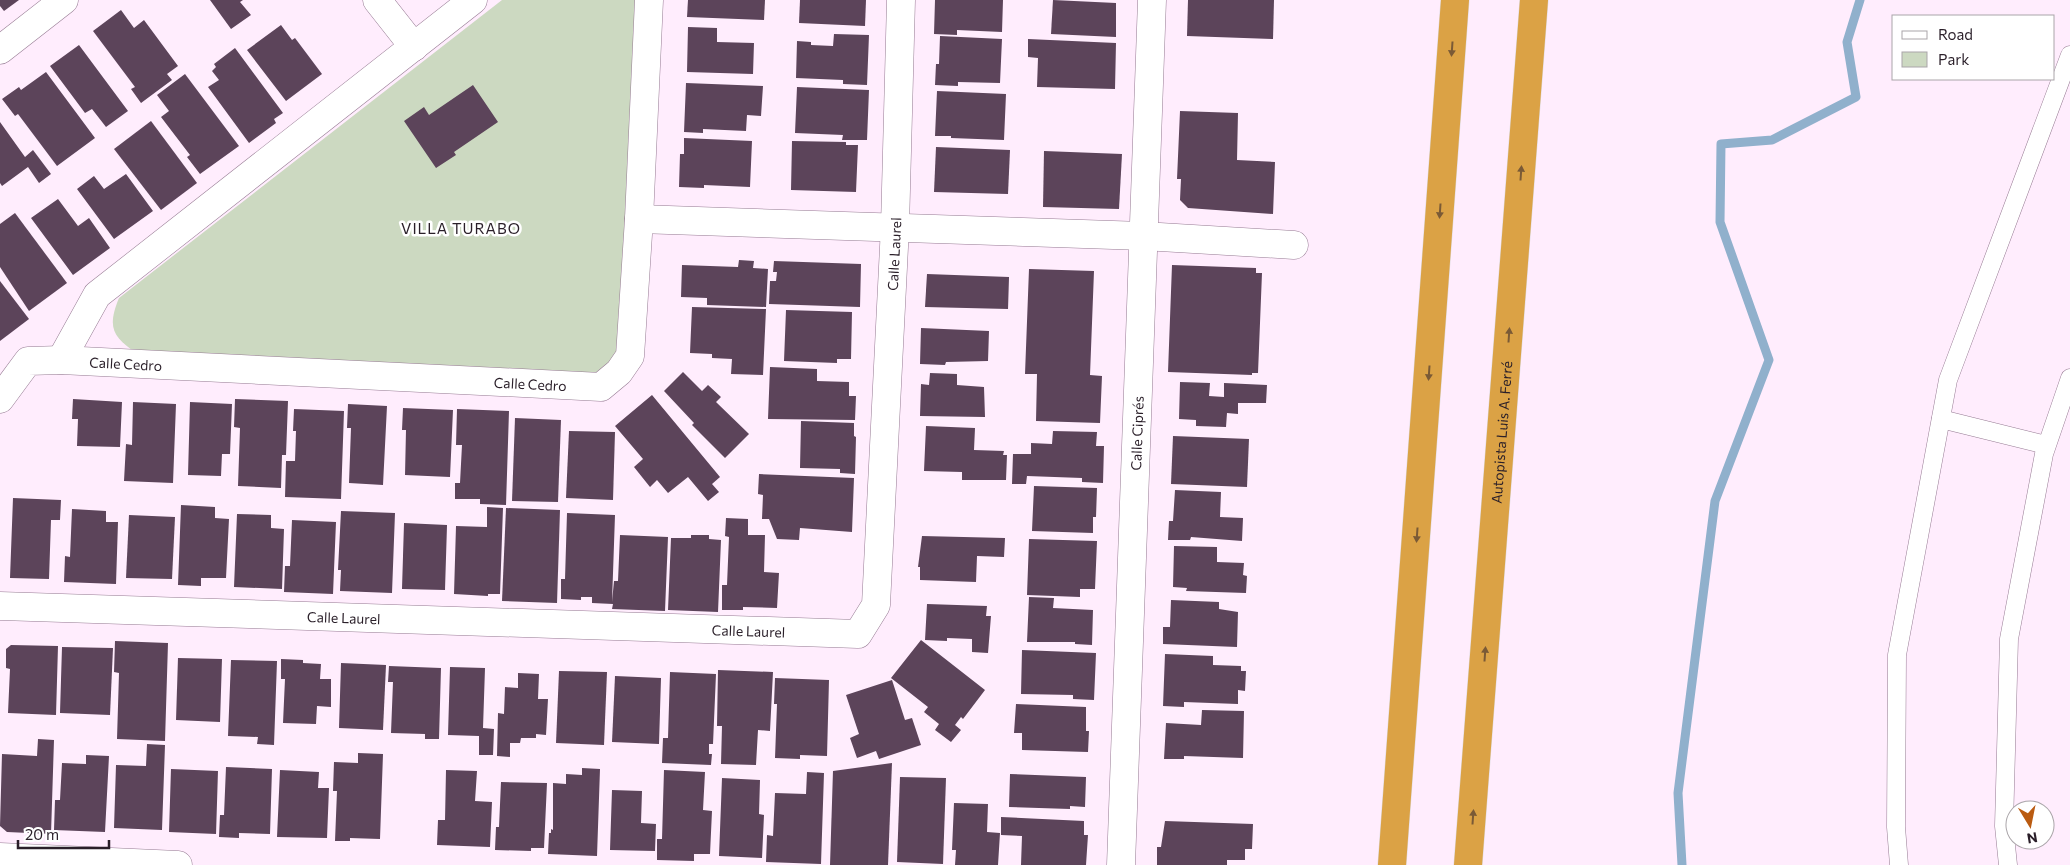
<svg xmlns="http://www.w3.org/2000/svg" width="2070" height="865" viewBox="0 0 2070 865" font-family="Commissioner,sans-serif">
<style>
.green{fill:#ccd9c1}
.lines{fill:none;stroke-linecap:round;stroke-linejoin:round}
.stream{stroke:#90b0cc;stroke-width:9}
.building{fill:#5c445a}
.service-casing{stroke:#967b93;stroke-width:19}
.minor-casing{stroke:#967b93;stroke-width:29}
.motorway-casing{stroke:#dddbdd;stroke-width:29}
.service{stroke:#fff;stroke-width:18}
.minor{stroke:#fff;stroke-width:28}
.motorway{stroke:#dba245;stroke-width:28}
.oneway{fill:#7a5a36}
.labels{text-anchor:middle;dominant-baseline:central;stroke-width:5;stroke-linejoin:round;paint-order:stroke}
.street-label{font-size:14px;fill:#2a1f29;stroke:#fff}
.neighbourhood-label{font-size:15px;letter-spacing:1px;fill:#2a1f29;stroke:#fff}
</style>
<rect width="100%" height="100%" fill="#ffedfd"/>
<path class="green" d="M502 0H636L624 348 596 377 138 354C112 337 107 327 119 298Z"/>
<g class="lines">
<path class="stream" d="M1682 865 1678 793 1715 501 1769 360 1720 222 1721 144 1772 140 1856 97 1847 42 1860 0"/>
</g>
<g class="building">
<path d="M0 0H19L4 11 0 6Z"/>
<path d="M210 0H243L240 2 251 15 231 29Z"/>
<path d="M688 0H765L764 20 687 17Z"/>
<path d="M800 0H866L865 26 799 23Z"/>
<path d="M935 0H1003L1002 32 957 30V35L934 34Z"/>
<path d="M1053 0 1116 3V37L1051 34Z"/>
<path d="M1188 0H1274L1273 39 1187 36Z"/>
<path d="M121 10 134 28 144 20 178 66 167 74 172 80 141 103 131 89 135 87 93 31Z"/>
<path d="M281 25 292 40 295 38 322 74 286 101 247 50Z"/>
<path d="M688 27 717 28V42L754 43 753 74 687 72Z"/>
<path d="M834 34 869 35 867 85 843 84V80L796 78 797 41 811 42V45L833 46Z"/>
<path d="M940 36 1002 39 1000 83 958 82V86L935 85 936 64H939Z"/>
<path d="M1028 39 1116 43 1115 89 1037 87 1038 58 1028 57Z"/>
<path d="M79 45 128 111 106 127 92 109 85 113 50 66Z"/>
<path d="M235 48 283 113 274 119 276 123 249 143 208 87 219 80 212 71 216 67 214 64Z"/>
<path d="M46 72 95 138 57 166 18 114 15 116 2 99 19 87 21 90Z"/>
<path d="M185 74 239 146 200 174 187 157 190 155 161 117 169 111 157 95Z"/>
<path d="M686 83 763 86 761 116 747 115 746 131 703 129V133L684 132Z"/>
<path d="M473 85 498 122 454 152 456 155 436 168 404 121 424 107 429 115Z"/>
<path d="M797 87 869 90 867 140H842L843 135 795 133Z"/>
<path d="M937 91 1006 94 1004 140 951 138V136H935Z"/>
<path d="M1180 111 1238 113 1237 160 1275 162 1273 214 1188 208 1180 200 1181 179H1177Z"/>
<path d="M151 121 197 183 161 210 114 149Z"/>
<path d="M0 122 25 157 33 150 51 174 39 183 28 167 2 186 0 183Z"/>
<path d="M684 138 752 141 750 187 704 185V188L679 187 680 154H684Z"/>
<path d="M792 141 846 142V145H858L856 192 791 190Z"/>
<path d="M936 147 1010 150 1008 194 934 192Z"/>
<path d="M1044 151 1122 154 1119 209 1043 207Z"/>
<path d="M126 174 153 211 114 239 77 189 94 176 104 189Z"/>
<path d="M58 199 78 226 89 218 110 248 73 275 31 218Z"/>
<path d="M15 213 67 283 29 311 0 267V224Z"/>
<path d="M739 260 754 261 753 268 768 269 766 307 707 305V298L681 297 682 265 738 267Z"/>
<path d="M774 261 861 264 860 307 769 304 770 281H776L777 272H773Z"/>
<path d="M1172 265 1256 268V273H1262L1258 373H1252V375L1168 372Z"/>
<path d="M1029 269 1094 271 1090 375 1102 376 1100 423 1036 421 1037 374H1025Z"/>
<path d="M927 274 1009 277 1008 309 925 307Z"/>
<path d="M0 281 29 319 0 341Z"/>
<path d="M692 307 766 309 763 375 731 374 732 359 712 358V354L690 353Z"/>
<path d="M786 310 852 312 851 359H837V363L784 361Z"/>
<path d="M921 328 989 331 988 361 946 362 945 365 920 364Z"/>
<path d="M770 367 817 369V381L849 382V396H856L855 420 768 419Z"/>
<path d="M683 372 702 391 708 385 721 397 716 402 749 434 725 458 692 425 694 423 664 391Z"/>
<path d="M930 373 957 374V385L984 387 985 417 920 416 921 384 929 385Z"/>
<path d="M1180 382 1210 383 1209 396 1224 397V383L1267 385 1266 403H1238V414L1227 413 1226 427 1196 426V420L1179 419Z"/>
<path d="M652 395 720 477 712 484 719 492 708 501 688 477 668 493 657 480 650 487 634 467 643 459 615 426Z"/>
<path d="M73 399 122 402 120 447 77 446 78 419H72Z"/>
<path d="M235 399 288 401 286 455H282L281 488 238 486 240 428 234 427Z"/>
<path d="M133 402 176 404 173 483 124 481 126 444 132 445Z"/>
<path d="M190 402 232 404 230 454H222L221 476 188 475Z"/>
<path d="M348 404 387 406 383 485 349 483 351 428H347Z"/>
<path d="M403 408 453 410 450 477 405 475 406 430H402Z"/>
<path d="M294 409 344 411 341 499 285 497 286 461H295L296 431H293Z"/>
<path d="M457 409 509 411 506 505 480 504V499H455V483H460L462 445H456Z"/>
<path d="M515 418 561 420 558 502 512 501Z"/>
<path d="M801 421 854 423V436L856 437 855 474 840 473V469L800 468Z"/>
<path d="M926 426 975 428 974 450 1004 451 1003 455H1007L1006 480H962V472L924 471Z"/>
<path d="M569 431 615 432 613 500 566 498Z"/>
<path d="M1053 431 1097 432 1096 446H1104L1103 483 1082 482V478L1027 476 1026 484H1012L1013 454H1031V443L1052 444Z"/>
<path d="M1173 436 1249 439 1247 487 1171 484Z"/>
<path d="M759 474 854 478 852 532 800 528 799 540 777 539 769 519H762L763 495 758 494Z"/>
<path d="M1034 486 1097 488 1096 517H1093V533L1032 531Z"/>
<path d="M1175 490 1221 492 1220 517 1243 518 1242 541 1191 537 1190 540H1168L1169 521H1173Z"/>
<path d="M13 498 61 500 60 520H51L49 579 10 578Z"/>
<path d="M181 505 215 507V518L229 519 226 578H201V586L178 585Z"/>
<path d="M487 507 503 508 500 594H488V596L454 594 456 526 487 527Z"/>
<path d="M506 508 560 510 557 603 502 601Z"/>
<path d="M72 509 106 511V522H118L116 584 64 582 65 556 70 557Z"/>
<path d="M341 511 395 513 392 593 340 591 341 570H338Z"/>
<path d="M567 513 615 515 612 602 614 581H618L620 535 668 537 665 611 612 609 613 604 592 603V597H581V600L561 599V579H565Z"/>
<path d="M237 514 271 515V528L284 529 282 589 234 587Z"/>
<path d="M129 515 175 517 172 579 126 578Z"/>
<path d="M726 518 748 519V535H765L764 572 779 573 777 608 743 607V610H722V585H727L729 537 725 536Z"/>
<path d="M292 520 336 522 333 594 284 592 285 566H290Z"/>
<path d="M404 523 447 525 445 590 402 589Z"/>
<path d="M691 535H709V539L721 540 718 612 668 610 671 538H691Z"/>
<path d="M922 536 1005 538 1004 557 977 556 976 582 920 580V567H918Z"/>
<path d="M1029 539 1097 541 1095 589H1080V597L1027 595Z"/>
<path d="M1174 546 1217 547V562L1244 563 1243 575 1247 576 1246 593 1186 591 1187 588 1173 587Z"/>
<path d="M1029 597 1054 598 1053 608 1093 610 1092 645 1075 644V642H1027Z"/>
<path d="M1171 600 1219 602V609L1238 612 1237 647 1163 644V627H1170Z"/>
<path d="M927 604 987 606 986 616H991L988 653 972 652V639L947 638V641L925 640Z"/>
<path d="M921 640 985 690 963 719 961 717 955 725 961 730 951 742 935 730 939 724 924 712 928 707 891 678Z"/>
<path d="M115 641 168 643 165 741 117 739 119 673 114 672Z"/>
<path d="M11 645 58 646 56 715 8 713 10 669 6 668V649Z"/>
<path d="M62 647 113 648 110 715 60 713Z"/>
<path d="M1022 650 1096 653 1094 700 1073 699V695L1021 694Z"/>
<path d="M1165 654 1213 656V665L1241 666V671H1246L1245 691 1238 690V704L1184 702V707L1163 706Z"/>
<path d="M178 658 222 659 220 722 176 720Z"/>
<path d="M281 659 303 660V663L321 664 320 679H331V707L317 706 316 724 283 723 285 679H281Z"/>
<path d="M231 660 277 661 274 745 257 744 258 737 228 736Z"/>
<path d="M341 663 386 665 383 730 339 728Z"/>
<path d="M389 666 441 668 439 739H425V734L391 733 393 682H388Z"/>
<path d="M450 667 485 668 483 728 494 729 493 755H479V736L448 735Z"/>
<path d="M718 670 773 672 770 731 758 730 756 765 721 764 722 726H717Z"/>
<path d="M559 671 607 672 604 745 556 743Z"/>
<path d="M670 672 716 674 713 744H709V754H712L711 765 662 763 663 738H668Z"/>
<path d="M518 673 539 674 538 699H548L546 735 536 734V738H521L520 743H510V757L497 756 498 713 504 714 505 687 518 688Z"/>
<path d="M615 676 661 678 659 744 612 742Z"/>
<path d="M775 678 829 680 827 756 800 755V759L775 758 777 704H774Z"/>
<path d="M892 680 905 720 912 718 921 745 879 759 876 751 857 758 850 738 859 734 846 695Z"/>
<path d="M1016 704 1086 707V731H1089L1088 752 1022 750V733H1014Z"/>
<path d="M1202 710 1244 711 1243 758 1184 756V759H1164L1166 723 1201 725Z"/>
<path d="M38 739 54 740 51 834 7 832 0 826 2 754 37 756Z"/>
<path d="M147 744 165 745 162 830 114 828 116 765 146 766Z"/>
<path d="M358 753 383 754 380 839 350 838V841H335L337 791H333L334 762 358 763Z"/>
<path d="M86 755 109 756 105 832 54 830 55 800H60L62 763 86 764Z"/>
<path d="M892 763 888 865H830L833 771Z"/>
<path d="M226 767 272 769 270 834 239 833V838L219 837 220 815H224Z"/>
<path d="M582 768 600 769 597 856 548 854 549 833H551V829L553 830V783L566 784V774L582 775Z"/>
<path d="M171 769 218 771 216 834 169 832Z"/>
<path d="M280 770 319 772 318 788H329L327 838 277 837Z"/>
<path d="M446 770 477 771 475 801 492 802 490 847 437 845 438 820H445Z"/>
<path d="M664 770 705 772 703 810 712 811 710 854H694V861L657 860V839H662Z"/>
<path d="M807 772 824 773 821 864 766 862 767 835 773 836 775 793 806 794Z"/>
<path d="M1010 774 1086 777 1085 807 1070 806V809L1009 807Z"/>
<path d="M900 777 946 778 943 864 897 862Z"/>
<path d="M722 778 760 780 759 814 764 815 762 858 719 856Z"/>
<path d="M501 782 547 783 544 848H531V851L495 850 496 827H499Z"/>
<path d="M612 790 642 791 641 823 656 824 655 851 610 850Z"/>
<path d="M954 803 988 804 987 832 1000 833 998 865H955L956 850H952Z"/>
<path d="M1001 817 1084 821V835H1088L1086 865H1021L1022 836 1001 835Z"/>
<path d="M1165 821 1253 824 1252 849H1245V860H1227V865H1157V847H1161Z"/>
</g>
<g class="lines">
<g class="service-casing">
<g id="service">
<path d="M1941 419 2046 445"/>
<path d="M1899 865 1896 827 1897 655 1948 380 2070 55"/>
<path d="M2008 865 2004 826 2009 639 2044 454 2070 378"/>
</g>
</g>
<g class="minor-casing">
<g id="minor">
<path d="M377 0 414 47"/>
<path d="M0 50 64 0"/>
<path d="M639 219 1143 236 1294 245"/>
<path d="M61 360 97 295 473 0"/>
<path id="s1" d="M0 399 28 361 61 360 601 387 619 372 630 356 639 219 649 0"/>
<path id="s2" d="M0 606 858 634 876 605 895 227 901 0"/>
<path d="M0 857 178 865"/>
<path id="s3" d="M1121 865 1152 0"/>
</g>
</g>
<g class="motorway-casing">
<g id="motorway">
<path d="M1392 865 1455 0"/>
<path id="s4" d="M1468 865 1534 0"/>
</g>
</g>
<use href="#service" class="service"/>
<use href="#minor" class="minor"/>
<use href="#motorway" class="motorway"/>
</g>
<defs><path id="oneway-solid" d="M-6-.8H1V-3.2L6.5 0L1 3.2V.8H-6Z" transform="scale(1.25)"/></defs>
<g class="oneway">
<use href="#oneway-solid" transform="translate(1452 49) rotate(94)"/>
<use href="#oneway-solid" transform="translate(1521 173) rotate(-86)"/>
<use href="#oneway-solid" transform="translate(1440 211) rotate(94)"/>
<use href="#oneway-solid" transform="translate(1509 335) rotate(-86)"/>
<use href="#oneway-solid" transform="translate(1429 373) rotate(94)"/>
<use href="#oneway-solid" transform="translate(1417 535) rotate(94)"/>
<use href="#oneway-solid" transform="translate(1485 654) rotate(-86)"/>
<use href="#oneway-solid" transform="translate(1473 817) rotate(-86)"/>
</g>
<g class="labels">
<g class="street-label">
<text stroke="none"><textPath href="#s2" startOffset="1244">Calle Laurel</textPath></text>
<text stroke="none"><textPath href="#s1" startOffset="145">Calle Cedro</textPath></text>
<text stroke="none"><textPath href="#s1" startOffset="550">Calle Cedro</textPath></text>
<text stroke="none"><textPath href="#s3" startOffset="432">Calle Ciprés</textPath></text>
<text stroke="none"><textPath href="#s4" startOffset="434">Autopista Luis A. Ferré</textPath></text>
<text stroke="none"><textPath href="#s2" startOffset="344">Calle Laurel</textPath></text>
<text stroke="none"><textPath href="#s2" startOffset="749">Calle Laurel</textPath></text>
</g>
<g class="neighbourhood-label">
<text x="461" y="228">VILLA TURABO</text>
</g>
</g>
<rect x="1892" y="15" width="162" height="65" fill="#ffffff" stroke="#aaa5a9"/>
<rect x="1902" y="31" width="25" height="8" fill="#ffffff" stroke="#aaa5a9"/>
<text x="1938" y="40" font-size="15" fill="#2a1f29">Road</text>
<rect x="1902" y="52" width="25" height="15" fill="#ccd9c1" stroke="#aaa5a9"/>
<text x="1938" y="65" font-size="15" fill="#2a1f29">Park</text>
<g transform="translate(2030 825) rotate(170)"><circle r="24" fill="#ffffff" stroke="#aaa5a9"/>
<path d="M0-4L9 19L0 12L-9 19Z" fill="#ba5b11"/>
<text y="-8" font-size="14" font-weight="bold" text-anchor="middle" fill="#2a1f29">N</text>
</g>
<path d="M18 840v8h91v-8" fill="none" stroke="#2a1f29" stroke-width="2.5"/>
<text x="25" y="840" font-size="15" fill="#2a1f29" stroke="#ffffff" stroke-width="4" paint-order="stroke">20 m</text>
</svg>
